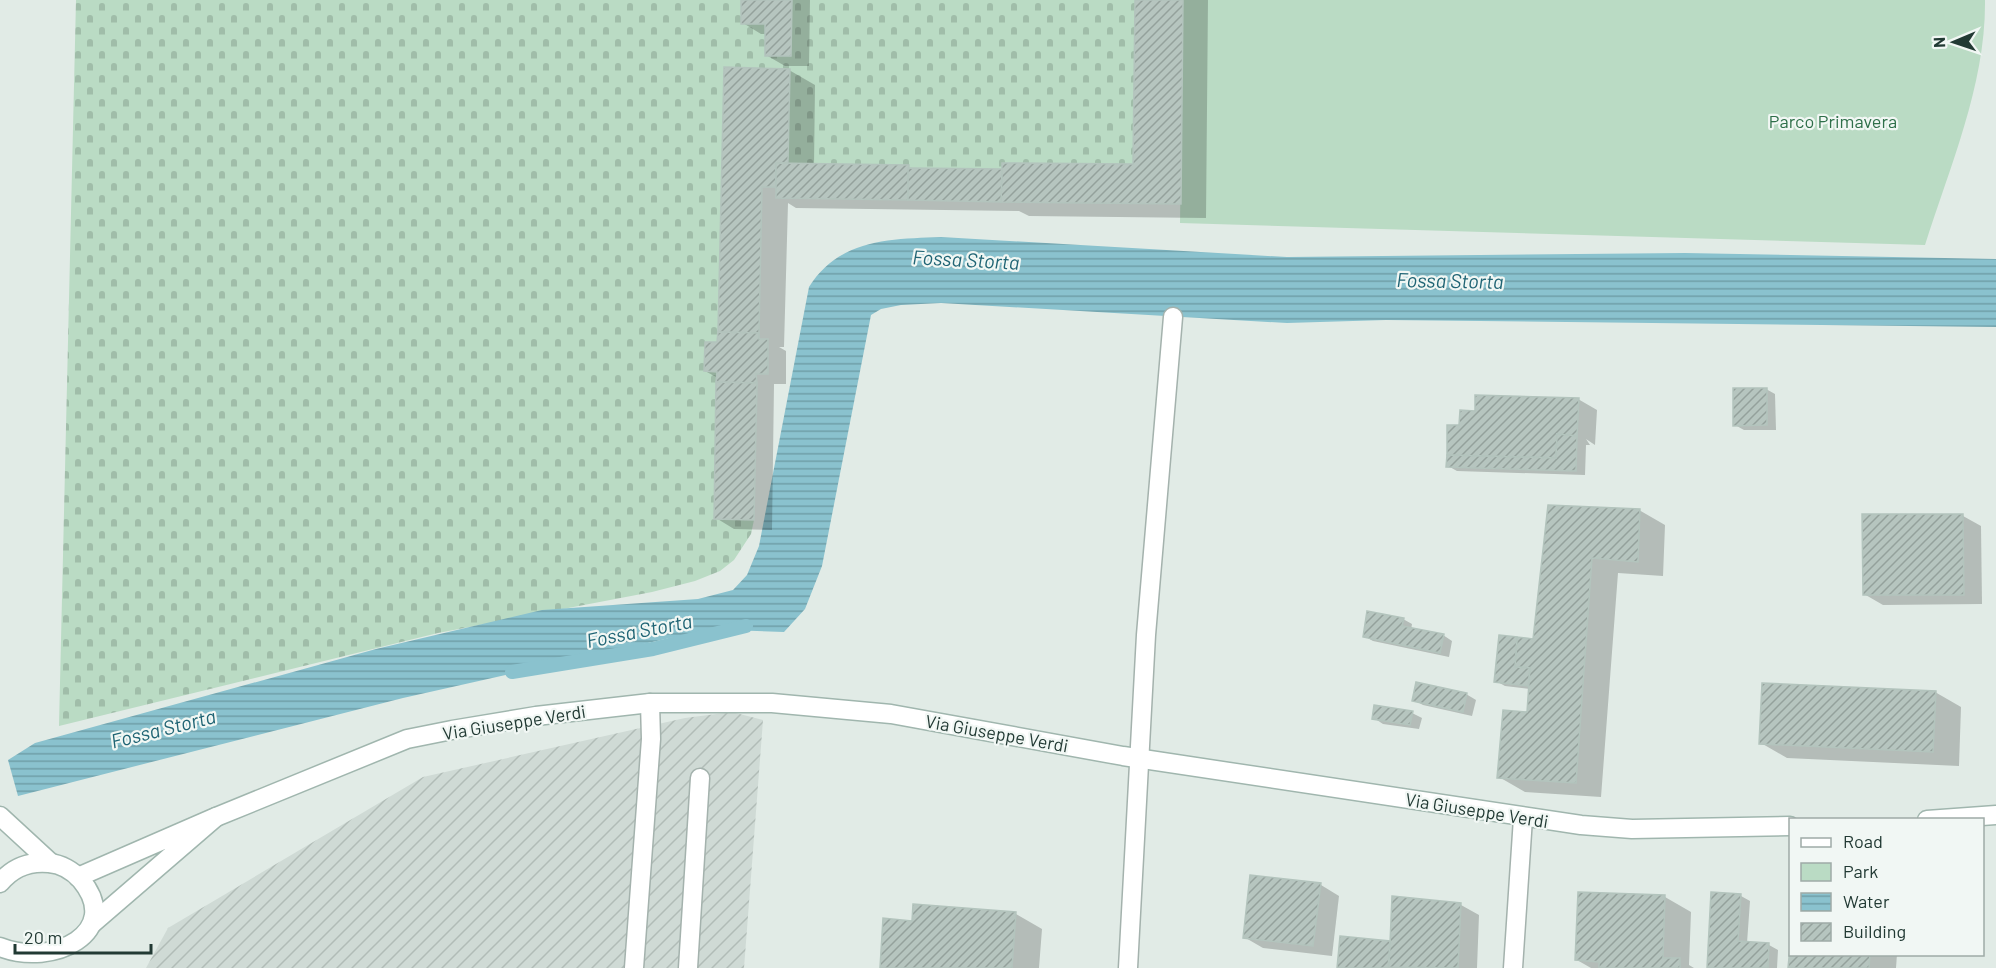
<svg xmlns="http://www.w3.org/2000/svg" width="1996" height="968" viewBox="0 0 1996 968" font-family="Barlow,sans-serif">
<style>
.industrial{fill:url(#industrial-furrows)}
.cemetery{fill:url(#cemetery-stones)}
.park{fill:#badbc4}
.water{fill:url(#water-rules)}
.shadow{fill:#0003}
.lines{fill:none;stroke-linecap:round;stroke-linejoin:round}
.stream{stroke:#8ac2ce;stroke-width:14}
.building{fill:url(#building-hatch);stroke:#b3c4bd;stroke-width:1.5}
.lane-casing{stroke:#a4b2ad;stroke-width:21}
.street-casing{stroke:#a4b2ad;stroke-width:21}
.secondary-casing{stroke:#a0b6ae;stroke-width:21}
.lane{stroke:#fff;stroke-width:18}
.street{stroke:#fff;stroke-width:18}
.secondary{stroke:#fff;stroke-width:18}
.labels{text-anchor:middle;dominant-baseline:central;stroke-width:4.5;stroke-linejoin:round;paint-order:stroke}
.park-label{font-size:18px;fill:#2e6f49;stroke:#f1f7f4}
.street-label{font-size:18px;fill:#223a34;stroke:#f1f7f4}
.water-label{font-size:20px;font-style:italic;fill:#1f6474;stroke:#f1f7f4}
</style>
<defs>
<pattern id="industrial-furrows" width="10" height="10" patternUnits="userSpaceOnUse" patternTransform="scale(1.5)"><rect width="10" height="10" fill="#cfdad5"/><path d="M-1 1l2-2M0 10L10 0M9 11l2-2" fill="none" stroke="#b1bcb7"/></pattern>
<pattern id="cemetery-stones" width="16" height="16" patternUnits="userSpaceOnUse" patternTransform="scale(1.5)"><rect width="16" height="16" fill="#badbc4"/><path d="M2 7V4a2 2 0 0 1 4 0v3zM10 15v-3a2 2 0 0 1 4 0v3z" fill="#a0bda9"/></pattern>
<pattern id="water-rules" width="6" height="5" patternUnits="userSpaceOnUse" patternTransform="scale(1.5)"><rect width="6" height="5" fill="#8ac2ce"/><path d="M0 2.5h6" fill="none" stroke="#709fa8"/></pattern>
<pattern id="building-hatch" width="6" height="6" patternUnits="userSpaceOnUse" patternTransform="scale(1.5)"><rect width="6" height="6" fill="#b6c5bf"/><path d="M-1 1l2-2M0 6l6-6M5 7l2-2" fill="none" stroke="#94a19c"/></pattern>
</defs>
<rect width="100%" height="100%" fill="#e1ebe6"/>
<path class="industrial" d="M732 712 763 720 744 968H146L168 928 423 777 685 718Z"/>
<path class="cemetery" d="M76 0H1183L1181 204 776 198V187H762L759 333V339H768V374H756L754 520 751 534 734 560 720 571 695 581 652 592 438 633 59 726Z"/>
<path class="park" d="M1183 0H1985C1986 84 1950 166 1925 245L1180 223Z"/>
<path class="water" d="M941 237 1287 257 1685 253 1996 259V327L1386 320 1287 323 941 303 901 305 881 309 871 315 822 566 805 609 784 632 728 630 670 638 403 698 18 796 8 760 35 743 376 649 542 610 698 599 733 590 747 575 759 546 809 287C839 239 890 239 941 237Z"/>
<g class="shadow">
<path d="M743 0H810L809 66H785L766 55V34H761L743 23Z"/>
<path d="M1136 0H1208L1206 218 1029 216 1019 211 796 208 788 203 784 347H779L786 351V384H774L772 530 734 529 716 518 718 378 705 371 719 344 789 70 815 85 814 166 1001 171 1134 166Z"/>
<path d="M1766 389 1775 394 1776 430H1744L1735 425Z"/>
<path d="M1578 399 1597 410 1595 445 1586 439 1590 445H1586L1585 475 1457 471 1448 466 1461 427 1476 412Z"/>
<path d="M1549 506 1639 510 1665 525 1663 576 1618 573 1601 797 1525 792 1499 777 1528 714 1530 689 1505 686 1496 681 1535 640Z"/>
<path d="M1963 516 1981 526 1982 604 1883 605 1864 594Z"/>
<path d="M1403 619 1412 624 1411 630 1443 635 1452 641 1449 657 1373 641 1364 636Z"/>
<path d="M1935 692 1961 707 1959 766 1787 758 1761 743Z"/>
<path d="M1466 694 1476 700 1472 716 1423 705 1414 700Z"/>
<path d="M1412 713 1422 718 1419 729 1383 724 1374 718Z"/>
<path d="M1321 885 1339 896 1332 956 1263 948 1244 937Z"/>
<path d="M1741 896 1750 901 1747 943 1769 945 1778 950 1777 968H1708Z"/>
<path d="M1665 897 1691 912 1689 965 1694 968H1591L1577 960Z"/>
<path d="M1394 898 1461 905 1479 915 1477 968H1339L1341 938 1391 942Z"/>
<path d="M914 905 1016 914 1042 929 1039 968H881L913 922Z"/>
<path d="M1791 954H1897L1896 968H1790Z"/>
</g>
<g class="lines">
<path class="stream" d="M512 672 653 649 746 626"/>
</g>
<g class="building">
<path d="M741 0H792L791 56H765V24H741Z"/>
<path d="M1135 0H1183L1181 204 1001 202 1002 163 1133 164Z"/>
<path d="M724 67 790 69 788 163H776V187H762L759 333 718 332Z"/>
<path d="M776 163 909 165 908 200 776 198Z"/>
<path d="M908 168 1002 169 1001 202 908 200Z"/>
<path d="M718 332 759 333V339H768V374H756L757 383 716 382 717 372 704 371 705 342H717Z"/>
<path d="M716 382 757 383 754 520 714 519Z"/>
<path d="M1733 388H1767V425L1733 426Z"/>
<path d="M1475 395 1579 398 1577 436 1557 434 1556 458 1447 455V425H1459L1460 410 1475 411Z"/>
<path d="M1557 434 1577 436 1576 471 1446 467 1447 455 1556 458Z"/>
<path d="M1548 505 1640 509 1638 562 1592 558 1576 783 1497 778 1503 710 1527 712 1530 668 1515 667 1517 637 1533 639Z"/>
<path d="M1862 514H1963L1964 595H1863Z"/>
<path d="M1367 611 1404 618 1402 626 1444 634 1440 653 1363 637Z"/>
<path d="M1499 635 1517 637 1515 667 1530 668 1528 686 1494 682Z"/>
<path d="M1416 682 1467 693 1463 712 1412 701Z"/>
<path d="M1762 683 1936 691 1933 752 1759 744Z"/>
<path d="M1374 705 1413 711 1410 725 1372 719Z"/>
<path d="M1250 875 1321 883 1313 946 1243 938Z"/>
<path d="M1578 892 1665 895 1663 958H1680V968H1599V962L1575 960Z"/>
<path d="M1711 892 1741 894 1738 941 1769 943 1768 968H1707Z"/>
<path d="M1392 896 1461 903 1458 968 1389 967Z"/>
<path d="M913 904 1016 912 1012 968H880L883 918 912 921Z"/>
<path d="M1340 936 1390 941 1388 968H1337Z"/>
<path d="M1790 947V954H1870L1869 968H1788Z"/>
</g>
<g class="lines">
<g class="lane-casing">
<g id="lane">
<path d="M634 968 651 739 650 703"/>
<path d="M688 968 700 778"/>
<path d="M1513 968 1523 818"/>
</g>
</g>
<g class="street-casing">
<path id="street" d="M1128 968 1146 635 1173 317"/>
</g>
<g class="secondary-casing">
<g id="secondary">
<path d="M0 816 51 863"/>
<path d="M216 817 407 739 452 730 536 716 650 703H772L891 714 1123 756 1581 825 1632 829 1790 826"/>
<path d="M1927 820 1996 815"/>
<path d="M78 877 216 817 93 923"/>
<path d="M0 883C12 868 29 861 49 863 61 864 73 871 81 880 124 932 53 968 0 947"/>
</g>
</g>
<use href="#lane" class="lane"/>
<use href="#street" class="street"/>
<use href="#secondary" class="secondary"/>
</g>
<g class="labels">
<g class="park-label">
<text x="1833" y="121">Parco Primavera</text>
</g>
<g class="street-label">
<text transform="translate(514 722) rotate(-9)">Via Giuseppe Verdi</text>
<text transform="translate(997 733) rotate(10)">Via Giuseppe Verdi</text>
<text transform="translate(1477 810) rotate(9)">Via Giuseppe Verdi</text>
</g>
<g class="water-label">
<text transform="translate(966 259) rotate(3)">Fossa Storta</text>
<text transform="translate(1450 280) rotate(1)">Fossa Storta</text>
<text transform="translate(639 630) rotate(-11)">Fossa Storta</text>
<text transform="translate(163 728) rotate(-14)">Fossa Storta</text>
</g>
</g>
<rect x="1789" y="818" width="195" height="138" fill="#f1f7f4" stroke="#9eaba7" stroke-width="1.5"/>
<rect x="1801" y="838" width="30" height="9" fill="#ffffff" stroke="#9eaba7" stroke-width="1.5"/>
<text x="1843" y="848" font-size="18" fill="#223a34">Road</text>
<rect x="1801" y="863" width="30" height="18" fill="#badbc4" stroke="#9eaba7" stroke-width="1.5"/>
<text x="1843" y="878" font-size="18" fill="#223a34">Park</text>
<rect x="1801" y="893" width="30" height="18" fill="url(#water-rules)" stroke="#9eaba7" stroke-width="1.5"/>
<text x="1843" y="908" font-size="18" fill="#223a34">Water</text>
<rect x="1801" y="923" width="30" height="18" fill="url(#building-hatch)" stroke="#9eaba7" stroke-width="1.5"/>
<text x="1843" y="938" font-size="18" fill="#223a34">Building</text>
<g transform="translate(1954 42) rotate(268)" stroke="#f1f7f4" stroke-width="4.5" paint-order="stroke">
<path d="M0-4.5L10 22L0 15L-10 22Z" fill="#223a34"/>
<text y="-9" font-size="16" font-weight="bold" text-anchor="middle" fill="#223a34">N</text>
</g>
<path d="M15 944v9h136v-9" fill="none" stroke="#223a34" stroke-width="3"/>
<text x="24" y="944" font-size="18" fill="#223a34" stroke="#f1f7f4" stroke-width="4.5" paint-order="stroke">20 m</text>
</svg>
